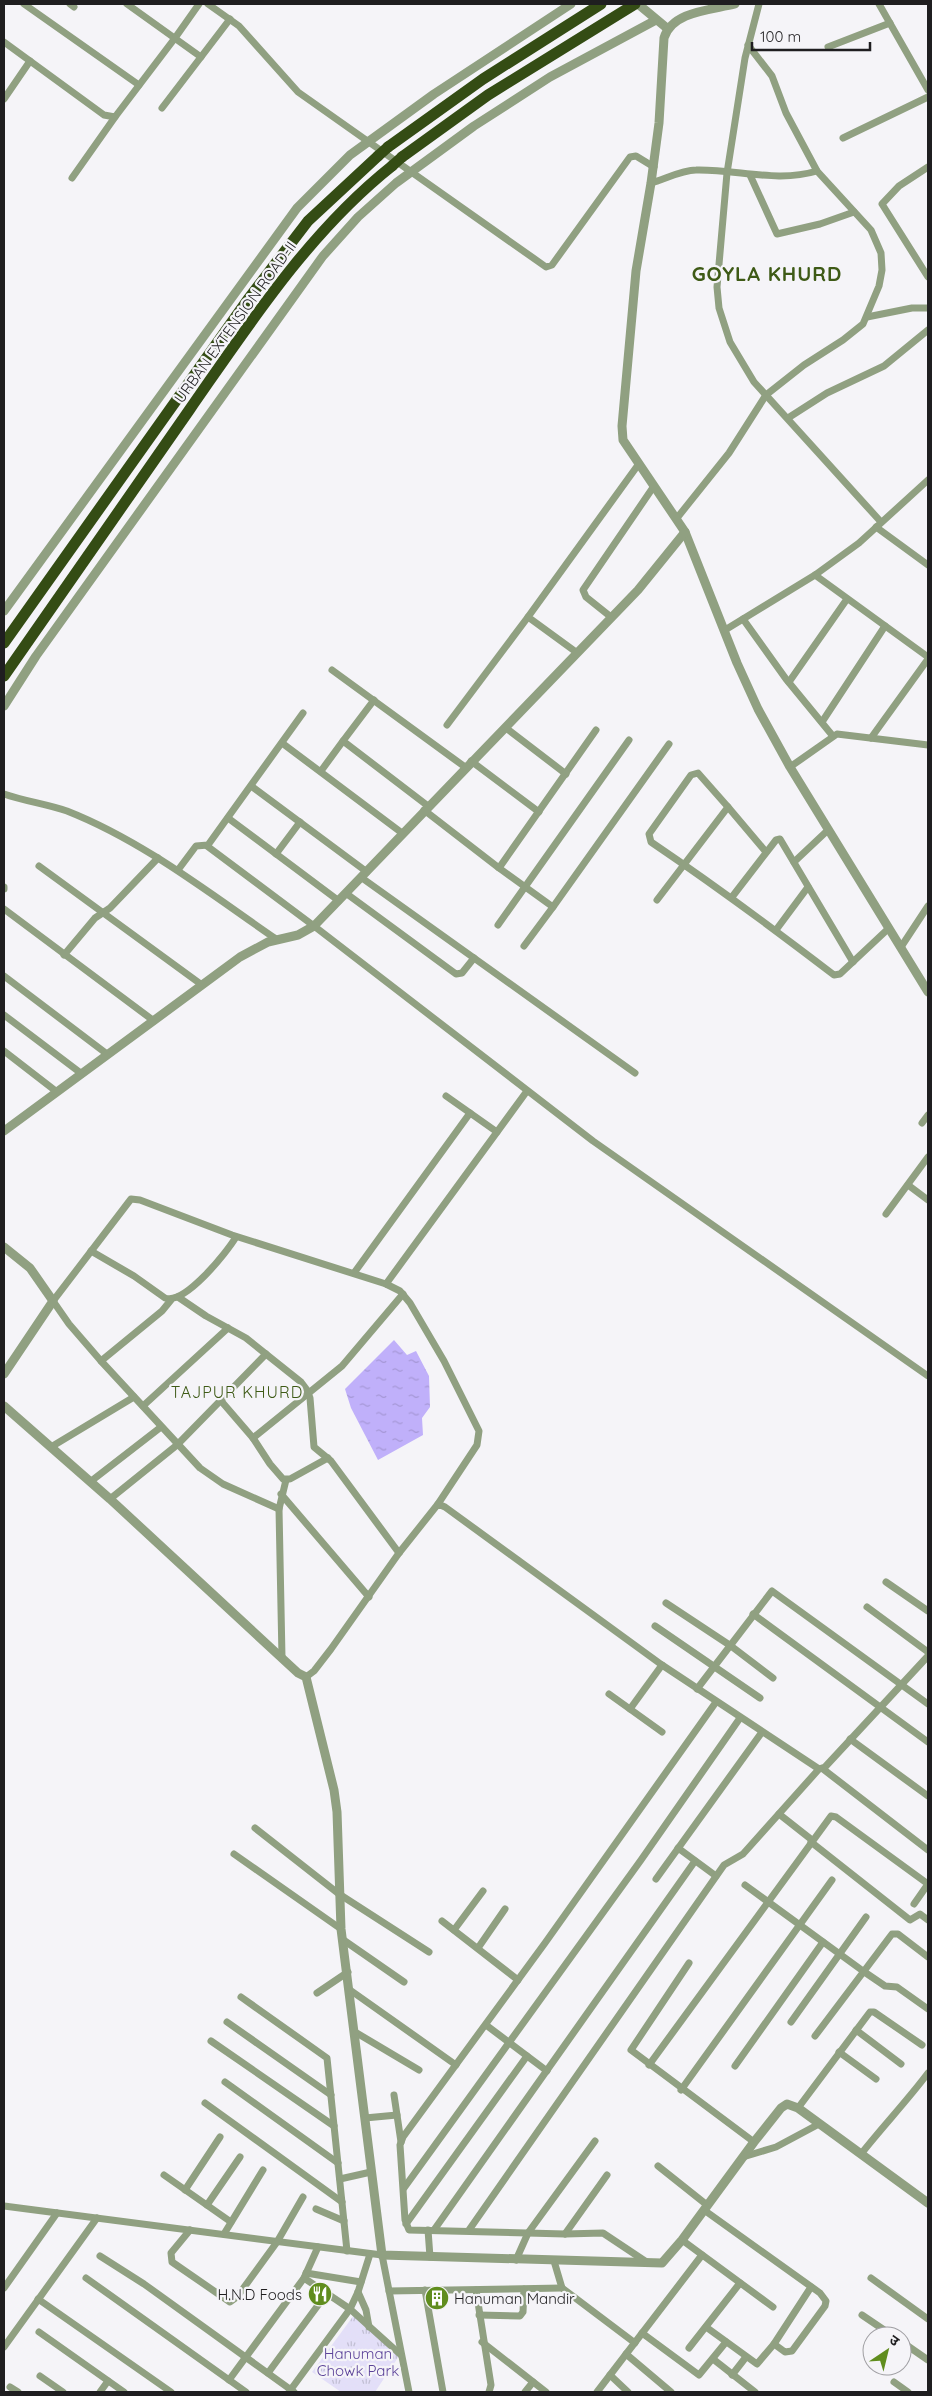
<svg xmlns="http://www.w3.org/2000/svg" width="932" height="2396" viewBox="0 0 932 2396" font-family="Quicksand,'Noto Sans Devanagari',sans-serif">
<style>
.grass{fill:url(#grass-tufts)}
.water{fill:url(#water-ripples)}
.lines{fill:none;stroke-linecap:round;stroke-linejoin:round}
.minor{stroke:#90a081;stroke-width:7}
.tertiary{stroke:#90a081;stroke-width:9}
.trunk{stroke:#344c14;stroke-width:11}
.trunk-bridge{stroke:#344c14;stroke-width:11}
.labels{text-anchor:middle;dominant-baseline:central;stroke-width:4.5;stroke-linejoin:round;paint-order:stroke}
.street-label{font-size:15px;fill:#1f1e20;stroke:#f5f4f8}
.poi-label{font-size:15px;fill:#1f1e20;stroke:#f5f4f8;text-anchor:end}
.park-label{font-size:15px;fill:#5c4399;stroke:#f5f4f8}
.neighbourhood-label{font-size:16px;letter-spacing:1px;fill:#3e5a16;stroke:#f5f4f8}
.district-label{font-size:20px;font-weight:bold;letter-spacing:1px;fill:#3e5a16;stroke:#f5f4f8}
</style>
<defs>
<pattern id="grass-tufts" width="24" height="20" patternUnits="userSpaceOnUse" patternTransform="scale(1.25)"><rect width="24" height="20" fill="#e3dff8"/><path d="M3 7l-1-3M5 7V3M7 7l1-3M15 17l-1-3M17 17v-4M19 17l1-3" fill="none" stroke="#c2bfd4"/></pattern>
<pattern id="water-ripples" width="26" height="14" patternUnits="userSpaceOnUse" patternTransform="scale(1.25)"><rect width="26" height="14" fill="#c0b0fa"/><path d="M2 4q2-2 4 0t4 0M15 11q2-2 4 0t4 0" fill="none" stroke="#a597d6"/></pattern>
</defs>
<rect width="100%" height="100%" fill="#f5f4f8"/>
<path class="grass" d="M354 2315 399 2356 375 2392H341L312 2372Z"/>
<path class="water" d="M394 1340 407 1355 416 1351 429 1376 430 1407 422 1418 423 1435 378 1460 351 1408 345 1389Z"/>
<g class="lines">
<g class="minor">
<path d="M24 4 139 85"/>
<path d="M70 4 74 7"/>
<path d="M127 4 201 57"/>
<path d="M208 4 239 26 298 92 546 267 552 265 630 157 636 156 654 167"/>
<path d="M759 4 745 58 727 173 717 287 719 308 730 342 754 382 881 522"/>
<path d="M879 4 928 90"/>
<path d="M4 42 104 115 115 117 175 38 199 4"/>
<path d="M828 47 890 23"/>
<path d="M4 99 30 61"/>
<path d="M162 108 230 19"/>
<path d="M843 138 928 97"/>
<path d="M928 167 899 186 882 204 928 277"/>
<path d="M750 175 777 234 820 224 854 212"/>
<path d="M72 178 115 117"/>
<path d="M651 183C665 179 682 170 696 170 737 169 777 183 817 171"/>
<path d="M867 317 912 308H928"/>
<path d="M788 418 827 393 884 366 928 330"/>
<path d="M677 518 729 453 766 395 804 365 843 340 863 324 879 286 882 270 881 253 871 230 817 171 786 113 772 76 748 45"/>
<path d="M876 527 928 565"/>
<path d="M815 575 928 657"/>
<path d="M611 617 586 597 583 590 654 486"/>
<path d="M743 619 786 679 832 735"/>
<path d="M725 630 815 575 859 543 928 480"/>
<path d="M576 652 528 617 638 465"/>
<path d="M332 670 465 767"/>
<path d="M789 682 847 599"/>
<path d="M374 700 343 741 428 806"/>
<path d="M822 722 885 626"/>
<path d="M447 725 528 617"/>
<path d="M506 728 566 774"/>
<path d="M871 738 928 659"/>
<path d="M282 743 402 833"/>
<path d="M471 761 539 812"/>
<path d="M790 767 837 734 928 745"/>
<path d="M321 771 343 741"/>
<path d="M251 786 367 872"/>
<path d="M4 794C24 801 46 804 67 811 143 841 209 893 276 939"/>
<path d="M728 807 766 852"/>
<path d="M424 810 499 868 553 907 669 744"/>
<path d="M228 818 339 901"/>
<path d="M207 846 314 926 593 1141 928 1376"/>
<path d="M276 854 300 822"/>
<path d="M794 862 828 830"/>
<path d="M39 866 202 985"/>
<path d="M499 868 596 730"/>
<path d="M178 870 196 846 208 845 303 713"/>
<path d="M362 878 635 1073"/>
<path d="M4 887V889"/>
<path d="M347 894 456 974 462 973 474 958"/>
<path d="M732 897 776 840 780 839 853 962"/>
<path d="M657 900 728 807 698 773 691 775 649 834 651 842C713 884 774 929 834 975L840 974 889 928"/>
<path d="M4 909 154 1021"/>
<path d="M498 925 629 740"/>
<path d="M776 930 808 887"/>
<path d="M524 946 553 907"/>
<path d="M901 947 928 906"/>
<path d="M64 955 95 918 110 908 158 858"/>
<path d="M4 976 107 1054"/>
<path d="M4 1015 82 1074"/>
<path d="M4 1051 57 1092"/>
<path d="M446 1096 497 1132"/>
<path d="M922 1123 928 1115"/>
<path d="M908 1185 928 1200"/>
<path d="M886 1214 928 1157"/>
<path d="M91 1251 134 1276 165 1298C185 1305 227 1252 236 1237"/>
<path d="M354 1273 470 1113"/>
<path d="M386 1284 527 1091"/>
<path d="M178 1297 206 1316 246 1338 301 1382 307 1390 310 1398 314 1447 331 1461 399 1553"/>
<path d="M101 1361 162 1311 171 1300"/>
<path d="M222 1402 253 1438 270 1464 283 1479H290L328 1458"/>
<path d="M143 1406 228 1328"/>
<path d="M253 1438 342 1366 403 1294"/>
<path d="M51 1447 134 1397"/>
<path d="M90 1482 161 1427"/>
<path d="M281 1494 369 1597"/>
<path d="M110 1499 177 1445 266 1354"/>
<path d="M279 1509 223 1484 200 1468 101 1361 69 1324 53 1301 131 1199 140 1200 232 1235 386 1284 400 1291 410 1303 444 1361 479 1431 477 1445 438 1504"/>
<path d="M886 1582 928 1611"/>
<path d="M666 1603 731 1646 773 1678"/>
<path d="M867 1607 928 1652"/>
<path d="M753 1614 928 1742"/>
<path d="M655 1626 760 1698"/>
<path d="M282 1657 279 1509 286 1480"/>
<path d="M306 1677 314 1671 331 1649 399 1553 438 1504 445 1507 662 1665 819 1769 825 1767 928 1656"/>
<path d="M697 1689 772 1591 928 1704"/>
<path d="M609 1694 662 1732"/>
<path d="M630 1709 662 1665"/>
<path d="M850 1739 928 1796"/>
<path d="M823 1769 928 1850"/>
<path d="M779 1814 812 1840"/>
<path d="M255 1828 339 1894 429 1952"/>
<path d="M811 1842 910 1920 920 1914 928 1920"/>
<path d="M678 1848 716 1876"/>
<path d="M234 1854 341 1929"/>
<path d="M656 1879 762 1732"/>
<path d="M745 1885 863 1971 885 1986 897 1987 928 2009"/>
<path d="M914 1904 928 1884"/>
<path d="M442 1921 518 1980"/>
<path d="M454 1930 483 1891"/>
<path d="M342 1939 404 1982"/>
<path d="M478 1948 505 1909"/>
<path d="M689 1963 631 2050 754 2142"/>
<path d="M350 1990 456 2065"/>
<path d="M317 1993 348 1972"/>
<path d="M241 1997 327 2058 347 2251"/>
<path d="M227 2022 331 2095"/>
<path d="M791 2022 866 1917"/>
<path d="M486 2025 547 2071"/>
<path d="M856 2030 901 2064"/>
<path d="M355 2032 419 2070"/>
<path d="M815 2036 892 1934H898L928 1957"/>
<path d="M211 2041 334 2126"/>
<path d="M839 2052 876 2079"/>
<path d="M649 2065 831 1816 836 1817 928 1884"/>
<path d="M735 2066 823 1942"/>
<path d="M225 2082 338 2163"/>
<path d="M681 2090 832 1880"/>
<path d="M394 2095 401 2142"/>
<path d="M205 2103 342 2202"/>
<path d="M798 2108 870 2012H874L922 2045"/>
<path d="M365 2118 397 2115"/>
<path d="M861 2154C883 2126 907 2101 928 2073"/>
<path d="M743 2157 776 2147 819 2124"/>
<path d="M658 2166 707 2205"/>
<path d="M164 2175 231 2222"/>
<path d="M340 2179 371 2172"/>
<path d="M404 2188 641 1860 740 1718"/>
<path d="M185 2190 220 2137"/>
<path d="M207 2205 240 2157"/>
<path d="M4 2206 382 2255 409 2392"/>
<path d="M316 2209 344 2221"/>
<path d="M704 2210 820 2293 826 2301 825 2306 792 2351 785 2352 774 2344 757 2364 706 2327"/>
<path d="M406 2224 527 2056"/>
<path d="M190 2230 171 2253 172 2262 230 2302 237 2297 277 2242 303 2197"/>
<path d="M428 2230 430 2257"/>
<path d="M434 2230 695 1861"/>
<path d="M469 2230 724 1865 743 1854 819 1769"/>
<path d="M224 2234 263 2170"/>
<path d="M565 2234 607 2175"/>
<path d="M682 2240 773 2307"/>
<path d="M100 2256 144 2284 294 2392"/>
<path d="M516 2260 528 2233 595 2141"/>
<path d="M554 2261 562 2288 635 2343"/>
<path d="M648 2263 603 2233 565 2234 409 2230 405 2220 400 2145 403 2137 545 1943 716 1702"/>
<path d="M306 2273 361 2282"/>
<path d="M86 2278 246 2392"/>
<path d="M304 2278 350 2309 401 2355"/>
<path d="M871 2278 928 2319"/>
<path d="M4 2288 57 2213"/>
<path d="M425 2290 443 2392"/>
<path d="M476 2290 491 2385 489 2392"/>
<path d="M389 2291 562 2288"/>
<path d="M358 2292 366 2310 369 2327"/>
<path d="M38 2299 171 2392"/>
<path d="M479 2315 520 2316 523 2312 524 2289"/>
<path d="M862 2315 893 2336"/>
<path d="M39 2332 124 2392"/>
<path d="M642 2333 699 2375 726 2342"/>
<path d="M482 2342 546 2392"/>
<path d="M902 2342 928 2360"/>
<path d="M774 2344 811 2287"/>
<path d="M4 2347 97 2218"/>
<path d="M689 2348 740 2283"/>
<path d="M626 2354 671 2392"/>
<path d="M713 2359 755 2392"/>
<path d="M268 2373 327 2293"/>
<path d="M610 2375 628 2392"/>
<path d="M732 2375 746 2357"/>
<path d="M40 2376 63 2392"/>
<path d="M229 2380 304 2278 318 2247"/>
<path d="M894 2382 908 2392"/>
<path d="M10 2387 18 2392"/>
<path d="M100 2392 108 2381"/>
<path d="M289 2392 350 2309 358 2292 370 2254"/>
<path d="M525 2392 533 2382"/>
<path d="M597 2392 702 2255"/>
</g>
<g class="tertiary">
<path d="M638 4 668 29"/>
<path d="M735 4C712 10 672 11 664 38L659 123 651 183 636 271 622 426 623 440 685 532 737 663 758 709 790 767 928 992"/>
<path d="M4 611 297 208 350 155 434 94 571 4"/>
<path d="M4 706 36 656 323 256 358 217 396 183 474 126 550 77 656 20"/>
<path d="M4 1131 240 957 268 942 298 935 314 926 638 590 685 532"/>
<path d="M4 1247 30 1268 53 1301 4 1374"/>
<path d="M4 1406 110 1499 298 1673 306 1677 334 1790 337 1812 341 1929 382 2255 662 2263 682 2240 754 2142 781 2108 787 2104 798 2108 928 2203"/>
</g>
<g class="trunk">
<path d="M388 147 483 79 601 4"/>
<path d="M402 157 488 95 635 4"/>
<path d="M4 643 249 298 308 221 378 156"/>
<path d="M4 676C66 587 128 498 190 409 250 323 309 232 392 166"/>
</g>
<g class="trunk-bridge">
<path d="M378 156 388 147"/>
<path d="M392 166 402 157"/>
</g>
</g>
<defs>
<g id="restaurant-disc" transform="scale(1.25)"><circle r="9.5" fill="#608d1e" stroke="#f5f4f8"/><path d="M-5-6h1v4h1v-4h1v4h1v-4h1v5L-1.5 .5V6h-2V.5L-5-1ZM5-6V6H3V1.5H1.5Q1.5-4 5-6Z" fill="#fff"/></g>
<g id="building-disc" transform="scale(1.25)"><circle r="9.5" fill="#608d1e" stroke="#f5f4f8"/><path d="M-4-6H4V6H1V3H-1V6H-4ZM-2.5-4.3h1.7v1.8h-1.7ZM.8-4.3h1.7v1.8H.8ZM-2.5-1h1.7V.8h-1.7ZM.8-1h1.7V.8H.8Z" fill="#fff"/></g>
</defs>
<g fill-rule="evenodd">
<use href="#restaurant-disc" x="320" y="2294"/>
<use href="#building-disc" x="437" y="2298"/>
</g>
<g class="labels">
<g class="street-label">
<text transform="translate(235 322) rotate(-54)">URBAN EXTENSION ROAD-II</text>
</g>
<g class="poi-label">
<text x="302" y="2294">H.N.D Foods</text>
<text x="454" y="2298" text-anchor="start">Hanuman Mandir</text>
</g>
<g class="park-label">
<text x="358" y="2353">Hanuman<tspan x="358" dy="17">Chowk Park</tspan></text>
</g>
<g class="neighbourhood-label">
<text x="237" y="1392">TAJPUR KHURD</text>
</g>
<g class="district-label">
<text x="767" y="273">GOYLA KHURD</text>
</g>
</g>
<rect width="932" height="2396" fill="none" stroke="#1f1e20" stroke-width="10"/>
<g transform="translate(887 2351) rotate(35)"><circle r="24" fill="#f5f4f8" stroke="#9f9ea2"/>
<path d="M0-4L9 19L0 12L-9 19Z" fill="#608d1e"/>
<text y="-8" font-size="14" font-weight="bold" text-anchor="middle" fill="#1f1e20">उ</text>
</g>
<path d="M752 42v8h118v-8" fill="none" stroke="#1f1e20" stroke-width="2.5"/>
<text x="760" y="42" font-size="15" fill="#1f1e20" stroke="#f5f4f8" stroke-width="4" paint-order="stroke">100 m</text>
</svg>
